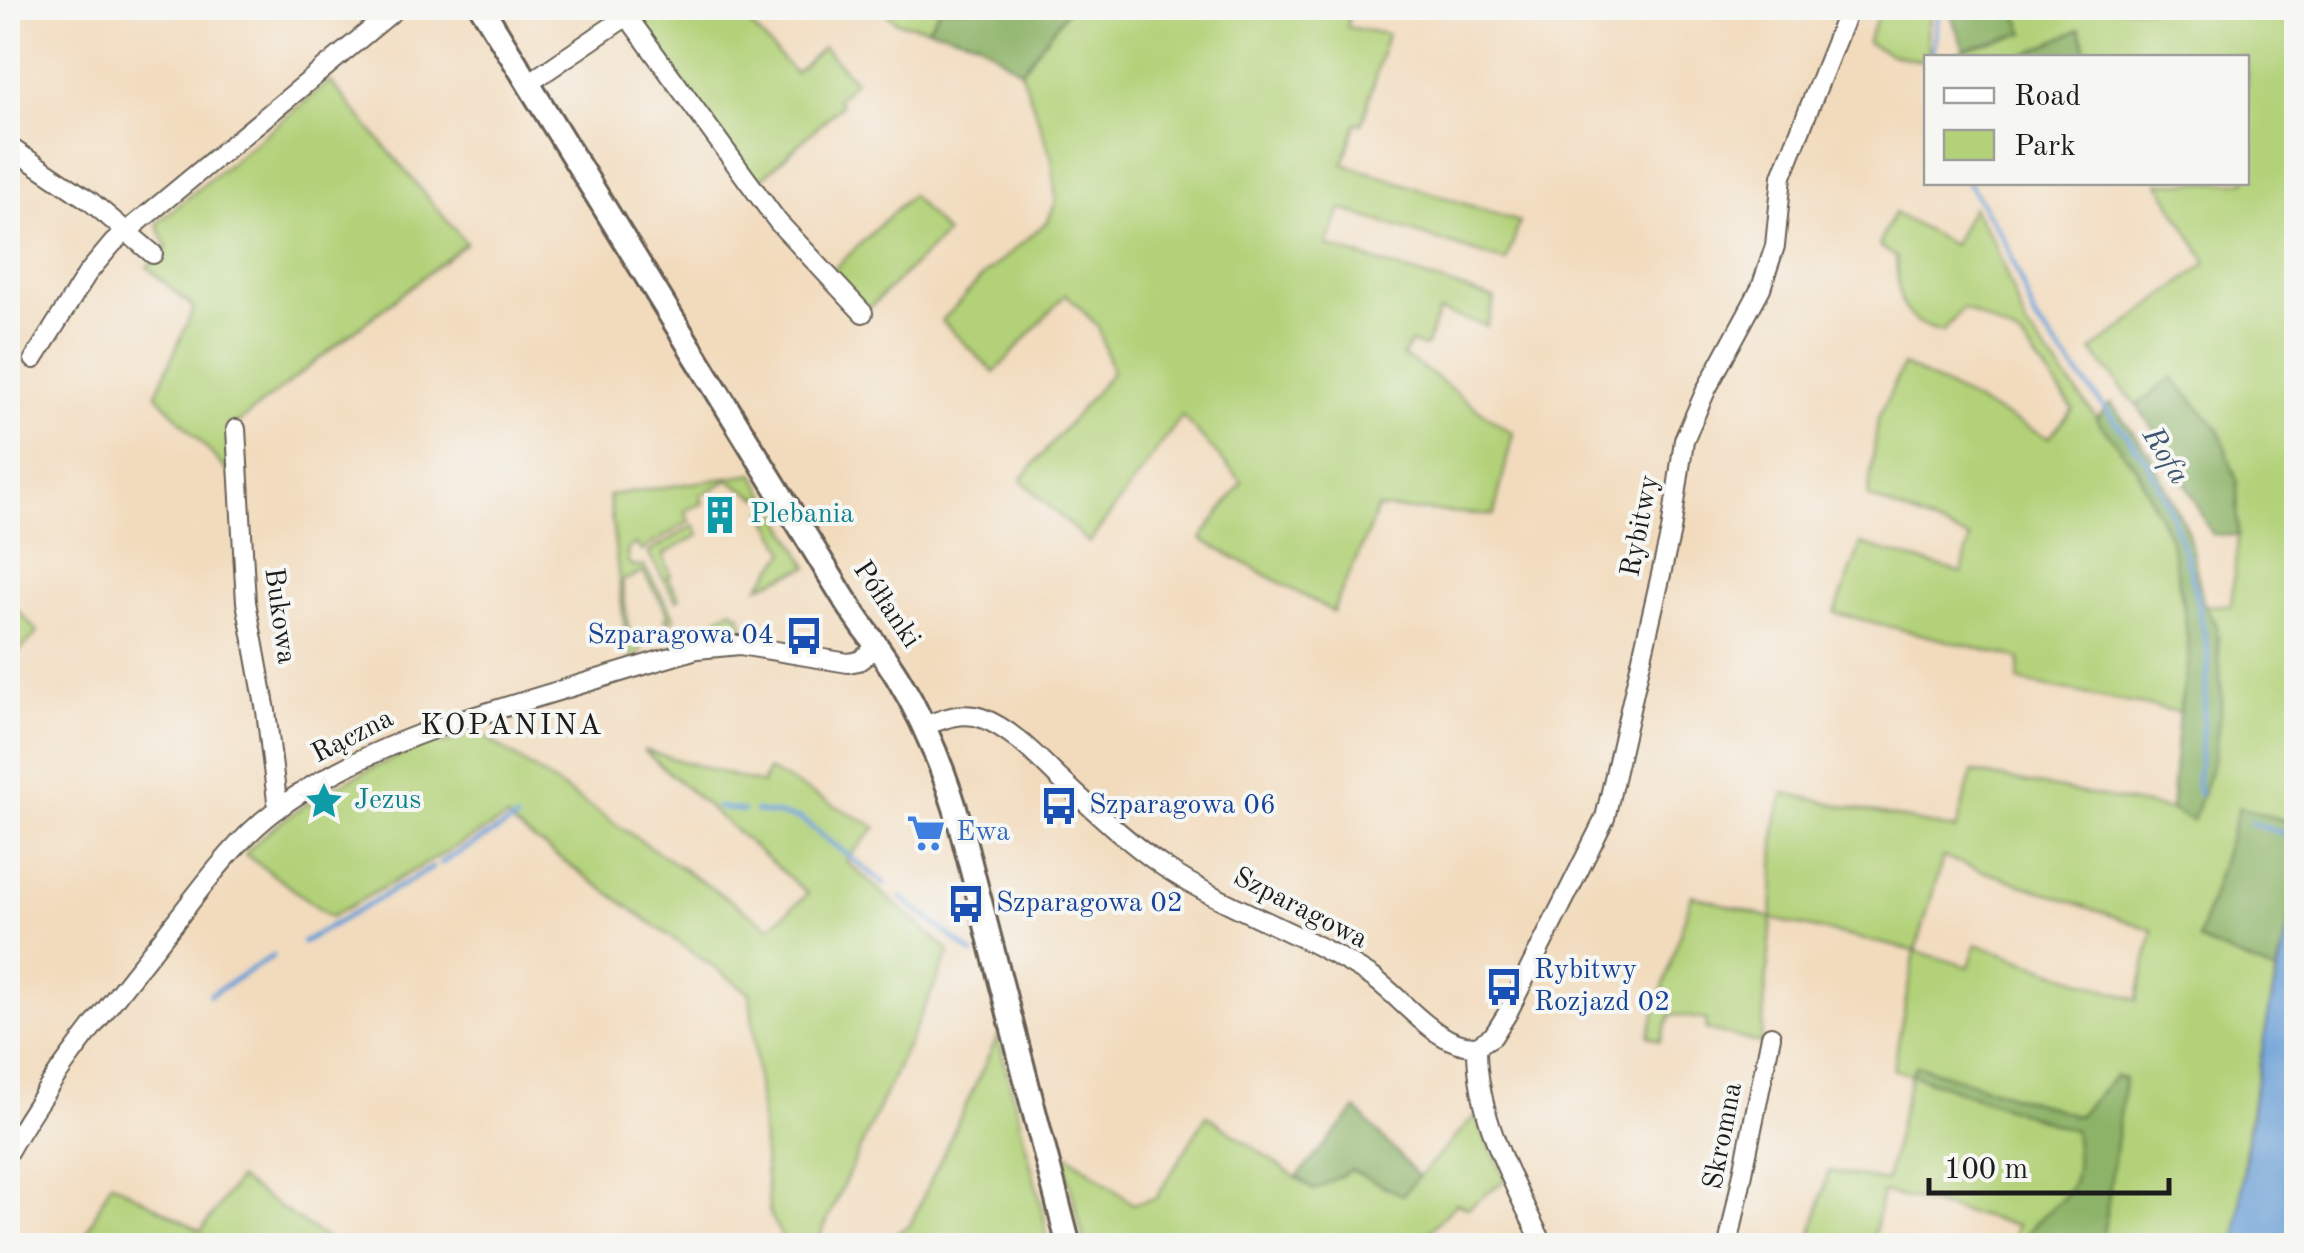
<svg xmlns="http://www.w3.org/2000/svg" width="2304" height="1253" viewBox="0 0 2304 1253" font-family="'Old Standard TT',serif">
<style>
.green{fill:#b2d178;stroke:#67764a;stroke-width:2.5;fill-rule:evenodd}
.forest{fill:#8db368;stroke:#546842;stroke-width:2.5}
.water{fill:#699ed6;stroke:#425d79;stroke-width:2.5}
.lines{fill:none;stroke-linecap:round;stroke-linejoin:round}
.stream{stroke:#699ed6;stroke-width:5}
.minor-casing{stroke:#675f54;stroke-width:22}
.tertiary-casing{stroke:#675f54;stroke-width:28}
.minor{stroke:#fff;stroke-width:18}
.tertiary{stroke:#fff;stroke-width:22}
.labels{text-anchor:middle;dominant-baseline:central;stroke-width:8;stroke-linejoin:round;paint-order:stroke}
.culture-label{font-size:28px;fill:#0d838f;stroke:#f6f6f2;text-anchor:start}
.street-label{font-size:28px;fill:#1c1c1c;stroke:#f6f6f2}
.transit-label{font-size:28px;fill:#164399;stroke:#f6f6f2;text-anchor:start}
.shop-label{font-size:28px;fill:#366cbe;stroke:#f6f6f2;text-anchor:start}
.water-label{font-size:30px;font-style:italic;fill:#3f5670;stroke:#f6f6f2}
.neighbourhood-label{font-size:30px;letter-spacing:2.5px;fill:#1c1c1c;stroke:#f6f6f2}
</style>
<rect width="100%" height="100%" fill="#f6f6f2"/>
<filter id="ink" filterUnits="userSpaceOnUse"><feTurbulence type="fractalNoise" baseFrequency=".01" numOctaves="2"/><feDisplacementMap in="SourceGraphic" scale="20" xChannelSelector="R" yChannelSelector="G"/><feConvolveMatrix kernelMatrix="1 2 1 2 8 2 1 2 1" color-interpolation-filters="sRGB"/></filter>
<filter id="wash" filterUnits="userSpaceOnUse"><feTurbulence type="fractalNoise" baseFrequency=".0048" numOctaves="4" result="noise"/><feDisplacementMap in="SourceGraphic" scale="40" xChannelSelector="R" yChannelSelector="G"/><feGaussianBlur stdDeviation="2.25" result="paint"/><feColorMatrix in="noise" values="0 0 0 0 0 0 0 0 0 0 0 0 0 0 0 0 0 1.4 0 .05"/><feComposite in="paint" operator="in"/></filter>
<g filter="url(#wash)">
<rect width="100%" height="100%" fill="#f2dbbd"/>
<g class="green">
<path d="M650 8H735L795 73 823 47 855 81 837 99 841 105 755 185 637 17Z"/>
<path d="M881 8H941L928 28 897 22Z"/>
<path d="M1069 8H1350L1347 27 1387 34 1362 124 1356 123 1343 164 1520 222 1506 262 1341 209 1327 246 1495 299 1487 326 1439 311 1425 347 1410 343 1402 356C1442 377 1474 410 1513 433L1494 515 1377 508C1365 546 1347 575 1333 612L1201 539 1242 482 1182 416 1089 543 1021 480 1112 372 1098 326 1066 294 994 373 942 321 983 276 1048 221 1056 201 1052 158 1021 71Z"/>
<path d="M1868 8H1932L1927 34 1930 57 1926 62 1889 54 1867 43 1877 18Z"/>
<path d="M2014 8H2296V824L2239 807 2198 940 2276 973 2247 1133 2236 1245H2102L2115 1076 2078 1116 1917 1065 1912 1074 2074 1131 2079 1164 2073 1187 2019 1245H2011L2017 1225 1882 1192 1872 1245H1809L1829 1171 1886 1181 1911 1075 1893 1069 1915 951 1772 919 1761 1044 1706 1029 1707 1020 1671 1014 1660 1041 1648 1036 1692 895 1772 918 1776 822 1784 793 1956 830 1972 772 2171 810 2193 820 2217 625 2204 605 2231 606 2238 536 2237 481 2171 378 2137 406 2092 351 2207 263 2159 183 2246 182V58L2088 57 2080 29 2020 57H1952L1964 49 2024 33ZM1943 857 2153 930 2137 1000 1976 944 1969 967 1916 951Z"/>
<path d="M330 81 466 243 239 422 230 424V474L156 394 194 308 147 267 167 248 157 223Z"/>
<path d="M911 195 946 234 869 308 832 271Z"/>
<path d="M1972 207 1994 242 2026 327 2136 468 2171 539 2185 614 2189 660 2179 712 2018 681 2020 659 1835 613 1861 544 1962 573 1970 539 1868 497 1878 419 1903 365 2049 438 2073 409 2021 339 1963 308 1943 332C1897 321 1899 298 1896 257L1879 246 1894 213 1953 245Z"/>
<path d="M754 474 767 496 761 499 728 480 700 496 703 503 685 511 690 521 641 551 636 543 627 550 628 562 634 567 644 566 675 618 667 622 665 618 669 615 643 572 622 581 630 641 632 645 641 644V653L628 657 609 495Z"/>
<path d="M774 506 808 567 759 586 786 552 764 512Z"/>
<path d="M694 525 699 535 663 555 671 575 668 577 680 598 676 600 648 553Z"/>
<path d="M8 600 38 632 8 663Z"/>
<path d="M733 609 736 615 740 613 744 630 727 631 679 642 678 639Z"/>
<path d="M472 728 770 927 808 894 643 750 762 784 768 770 876 827 846 861 950 952 816 1245H786L769 1212 750 993 516 827 507 818 331 917 245 854C290 804 373 766 436 740L446 744Z"/>
<path d="M998 1036 1044 1216 1048 1245H876L910 1225Z"/>
<path d="M1207 1115 1314 1190 1351 1170 1402 1195 1475 1116 1506 1179 1468 1208 1456 1203 1417 1245 1085 1246 1063 1157 1069 1155 1133 1204 1156 1198Z"/>
<path d="M238 1179 335 1245H81L111 1182 201 1231Z"/>
</g>
<g class="forest">
<path d="M941 8H1069L1021 71 978 41 928 28Z"/>
<path d="M1948 8H2014L2025 33 1964 49Z"/>
<path d="M2080 29 2088 57H2020Z"/>
<path d="M2172 378 2219 429 2237 481 2238 536 2212 534 2170 453 2137 406Z"/>
<path d="M2111 403 2152 458 2188 533 2204 605 2217 625 2222 698 2214 759 2193 821 2171 810 2179 712 2189 660 2185 614 2170 539 2136 468 2096 419Z"/>
<path d="M2239 807 2296 824V899L2276 973 2198 940Z"/>
<path d="M1917 1065 2078 1116 2115 1076 2125 1079 2102 1245H2019C2050 1192 2087 1210 2074 1131L1911 1074Z"/>
<path d="M1356 1109 1419 1177 1402 1195 1351 1170 1315 1190 1297 1177Z"/>
</g>
<path class="water" d="M2296 899V1245H2236C2247 1128 2264 1013 2296 899Z"/>
<g class="lines">
<g class="stream">
<path d="M1932 58 1939 8"/>
<path d="M1968 182 2006 243 2036 321 2146 460 2169 506 2191 572 2209 656 2197 785 2199 794"/>
<path d="M717 807 743 811"/>
<path d="M756 811 801 819 885 884"/>
<path d="M2251 823 2296 837"/>
<path d="M441 863 516 820"/>
<path d="M902 898 973 954"/>
<path d="M303 942 432 868"/>
<path d="M210 995 273 956"/>
</g>
</g>
</g>
<g filter="url(#ink)">
<g class="lines">
<g class="minor-casing">
<g id="minor">
<path d="M529 83 627 16 778 222 863 313"/>
<path d="M8 146 90 201 153 254"/>
<path d="M34 359 87 274 113 243 397 8"/>
<path d="M236 429 246 602 266 711 278 809"/>
<path d="M924 726C943 719 962 711 982 718 1012 729 1038 758 1060 779 1094 810 1126 841 1164 867 1230 911 1307 934 1372 977 1403 998 1437 1048 1477 1046"/>
<path d="M1477 1046 1493 1036 1507 1014 1605 818 1671 531 1684 440 1707 388 1761 288 1775 246 1782 176 1849 8"/>
<path d="M1477 1046C1476 1117 1514 1184 1544 1246"/>
<path d="M8 1152C51 1075 110 1005 164 936 199 892 231 844 276 810 323 775 383 747 439 727L697 649 740 645 848 663 859 661 877 647"/>
<path d="M1728 1246 1771 1036"/>
</g>
</g>
<g class="tertiary-casing">
<path id="tertiary" d="M482 8 842 595C859 623 881 650 898 678 927 726 946 775 961 828L1069 1246"/>
</g>
<use href="#minor" class="minor"/>
<use href="#tertiary" class="tertiary"/>
</g>
</g>
<defs>
<g id="building-bare" transform="scale(3)"><path d="M-4-6H4V6H1V3H-1V6H-4ZM-2.5-4.3h1.7v1.8h-1.7ZM.8-4.3h1.7v1.8H.8ZM-2.5-1h1.7V.8h-1.7ZM.8-1h1.7V.8H.8Z" fill="#0f9aa8" stroke="#f6f6f2" stroke-width="2.5" paint-order="stroke"/></g>
<g id="bus-bare" transform="scale(3)"><path d="M-5-6H5V4H4V6H2V4H-2V6H-4V4H-5ZM-3.5-4V0h7V-4ZM-3.5 1.2v1.5H-2V1.2ZM2 1.2v1.5H3.5V1.2Z" fill="#1a4fb4" stroke="#f6f6f2" stroke-width="2.5" paint-order="stroke"/></g>
<g id="sight-bare" transform="scale(3)"><path d="M0-6L1.8-2.2L6-1.7L2.9 1.2L3.7 5.4L0 3.3L-3.7 5.4L-2.9 1.2L-6-1.7L-1.8-2.2Z" fill="#0f9aa8" stroke="#f6f6f2" stroke-width="2.5" paint-order="stroke"/></g>
<g id="supermarket-bare" transform="scale(3)"><path d="M-6-5.5h2.5l.6 2H6L4.5 2H-2.5L-4.4-4H-6ZM-1.5 3.2a1.3 1.3 0 1 0 .1 0ZM3 3.2a1.3 1.3 0 1 0 .1 0Z" fill="#3f7fe0" stroke="#f6f6f2" stroke-width="2.5" paint-order="stroke"/></g>
</defs>
<g fill-rule="evenodd">
<use href="#building-bare" x="720" y="515"/>
<use href="#bus-bare" x="804" y="636"/>
<use href="#sight-bare" x="324" y="801"/>
<use href="#bus-bare" x="1059" y="806"/>
<use href="#supermarket-bare" x="926" y="833"/>
<use href="#bus-bare" x="966" y="904"/>
<use href="#bus-bare" x="1504" y="987"/>
</g>
<g class="labels">
<g class="culture-label">
<text x="750" y="515">Plebania</text>
<text x="354" y="801">Jezus</text>
</g>
<g class="street-label">
<text transform="translate(1641 526) rotate(-79)">Rybitwy</text>
<text transform="translate(886 605) rotate(56)">Półłanki</text>
<text transform="translate(279 616) rotate(82)">Bukowa</text>
<text transform="translate(353 737) rotate(-27)">Rączna</text>
<text transform="translate(1300 909) rotate(27)">Szparagowa</text>
<text transform="translate(1724 1136) rotate(-79)">Skromna</text>
</g>
<g class="transit-label">
<text x="774" y="636" text-anchor="end">Szparagowa 04</text>
<text x="1089" y="806">Szparagowa 06</text>
<text x="996" y="904">Szparagowa 02</text>
<text x="1534" y="971">Rybitwy<tspan x="1534" dy="32">Rozjazd 02</tspan></text>
</g>
<g class="shop-label">
<text x="956" y="833">Ewa</text>
</g>
<g class="water-label">
<text transform="translate(2165 456) rotate(58)">Rofa</text>
</g>
<g class="neighbourhood-label">
<text x="512" y="726">KOPANINA</text>
</g>
</g>
<rect width="2304" height="1253" fill="none" stroke="#f6f6f2" stroke-width="40"/>
<rect x="1924" y="55" width="325" height="130" fill="#f6f6f2" stroke="#9f9f9c" stroke-width="2.5"/>
<rect x="1944" y="88" width="50" height="15" fill="#ffffff" stroke="#9f9f9c" stroke-width="2.5"/>
<text x="2014" y="105" font-size="30" fill="#1c1c1c">Road</text>
<rect x="1944" y="130" width="50" height="30" fill="#b2d178" stroke="#9f9f9c" stroke-width="2.5"/>
<text x="2014" y="155" font-size="30" fill="#1c1c1c">Park</text>
<path d="M1929 1178v15h240v-15" fill="none" stroke="#1c1c1c" stroke-width="5"/>
<text x="1944" y="1178" font-size="30" fill="#1c1c1c" stroke="#f6f6f2" stroke-width="8" paint-order="stroke">100 m</text>
</svg>
